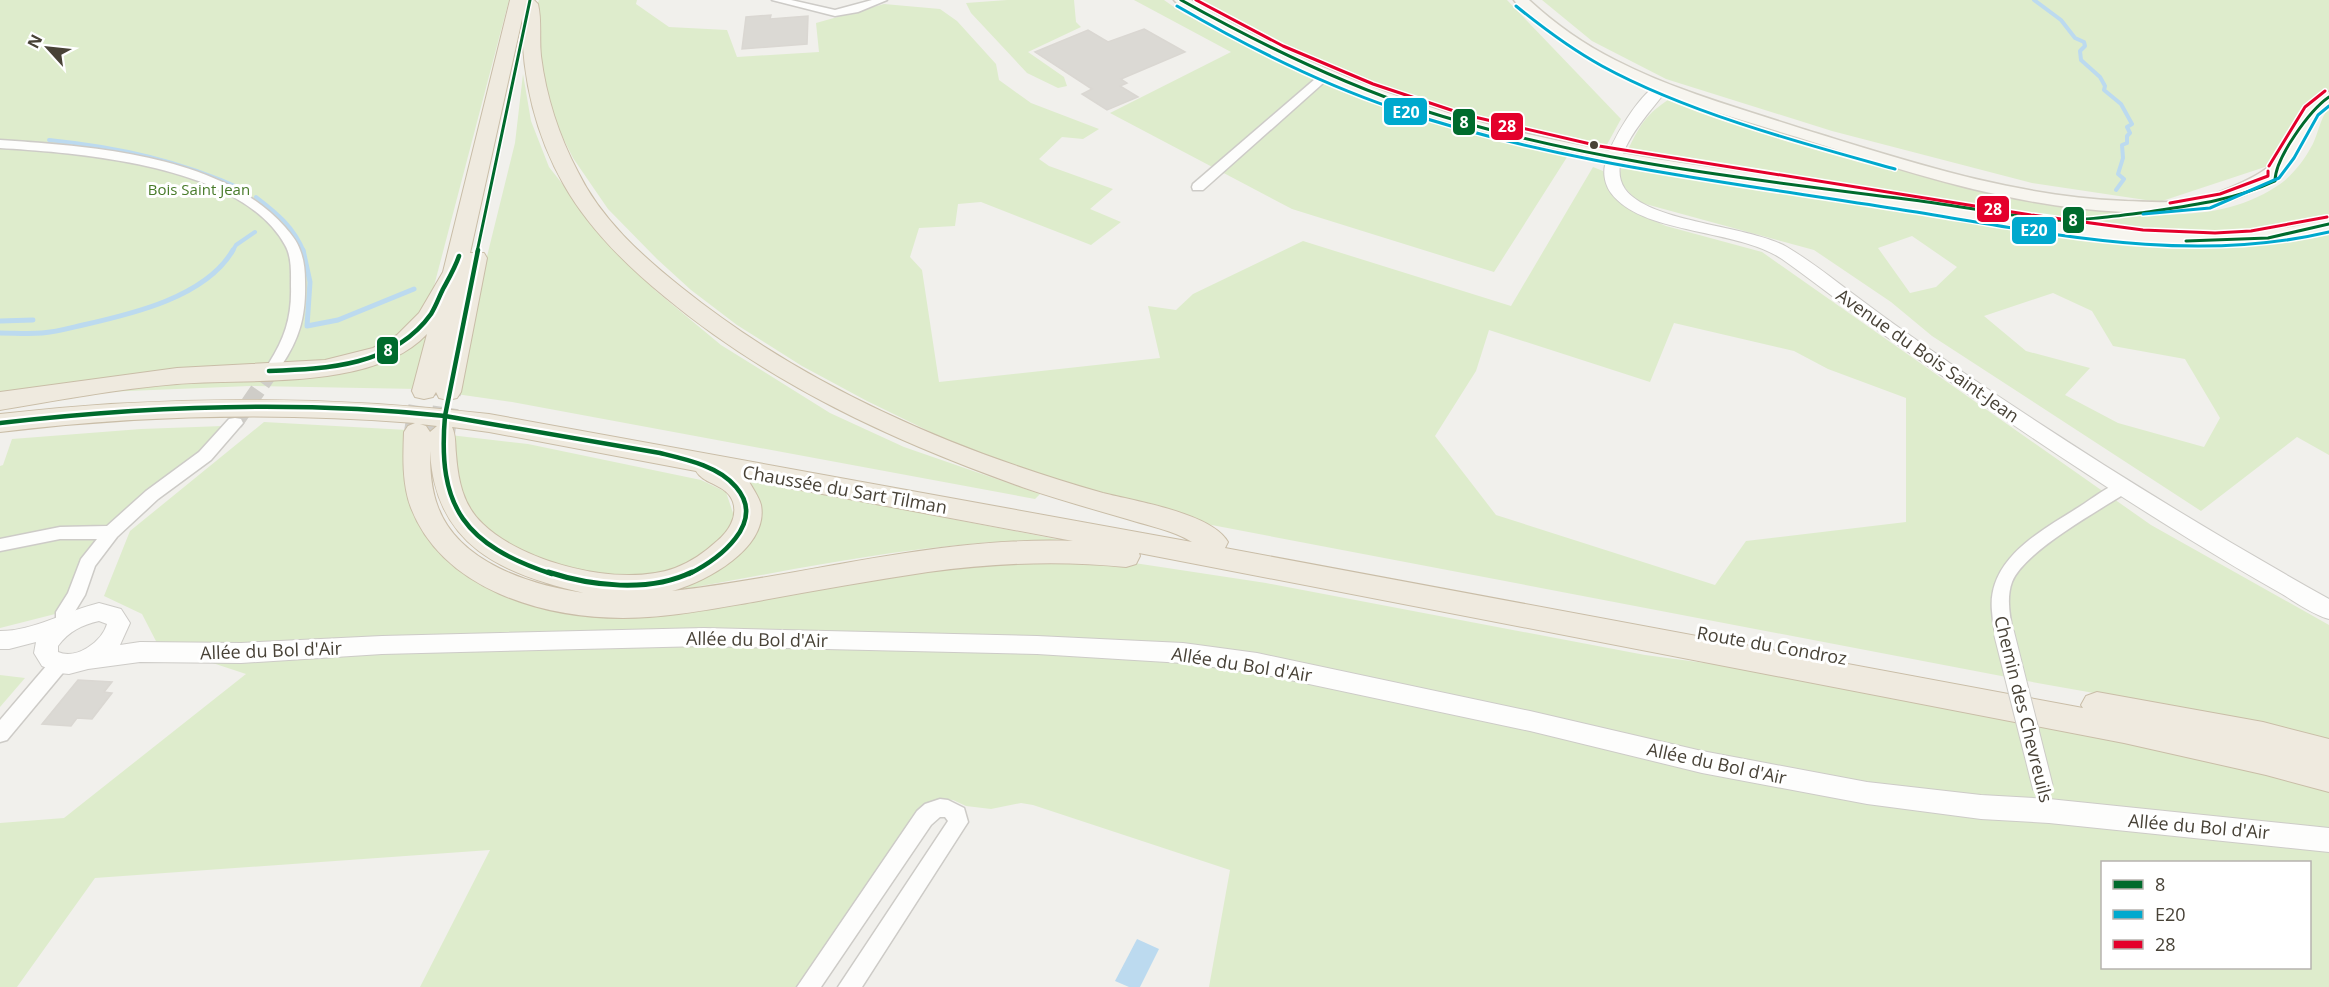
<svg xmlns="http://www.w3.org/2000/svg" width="2329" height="987" viewBox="0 0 2329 987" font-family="'Open Sans',sans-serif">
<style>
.green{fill:#deeccc;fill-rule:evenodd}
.water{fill:#bcdaef}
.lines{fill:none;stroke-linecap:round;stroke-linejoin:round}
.stream-far1{stroke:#bcdaef;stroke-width:4}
.stream{stroke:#bcdaef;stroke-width:5}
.building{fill:#dbd9d4;stroke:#dad7d2;stroke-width:1.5}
.minor-tunnel{stroke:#cfcdc8;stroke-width:16;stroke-dasharray:16 8;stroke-linecap:butt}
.trunk-tunnel{stroke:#cfcdc8;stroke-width:26;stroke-dasharray:26 13;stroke-linecap:butt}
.minor-casing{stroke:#cdcbc7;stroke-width:3}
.tertiary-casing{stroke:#cdcbc7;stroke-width:2}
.secondary-casing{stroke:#d1cdc3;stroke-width:3}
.trunk-casing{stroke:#c9bda7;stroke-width:2}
.minor{fill:#fdfdfc;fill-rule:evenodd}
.tertiary{fill:#fdfdfc;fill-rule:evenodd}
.secondary{fill:#f7f5ef;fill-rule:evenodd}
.trunk{fill:#efeadf;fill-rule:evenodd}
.minor-bridge-casing{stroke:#cdcbc7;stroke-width:22;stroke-linecap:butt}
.minor-bridge{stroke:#fdfdfc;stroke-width:20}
.bus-1-far2-casing{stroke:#fff;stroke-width:6}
.bus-1-far1-casing{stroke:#fff;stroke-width:9}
.bus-1-casing{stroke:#fff;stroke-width:10}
.bus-2-casing{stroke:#fff;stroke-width:6}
.bus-3-casing{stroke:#fff;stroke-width:6}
.bus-1-far2{stroke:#006b2d;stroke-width:3}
.bus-1-far1{stroke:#006b2d;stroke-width:4.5}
.bus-1{stroke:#006b2d;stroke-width:5}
.bus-2{stroke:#00a9ce;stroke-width:3}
.bus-3{stroke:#e4002b;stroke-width:3}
.bus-dot{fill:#484237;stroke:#fff;stroke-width:2}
.labels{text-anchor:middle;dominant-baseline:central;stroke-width:6;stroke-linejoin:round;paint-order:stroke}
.far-park-label{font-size:15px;fill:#487b2a;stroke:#fff}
.street-label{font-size:18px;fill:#484237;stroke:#fff}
.line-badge{stroke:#fff;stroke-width:2}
.badge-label{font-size:16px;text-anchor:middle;font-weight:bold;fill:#fff}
</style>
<rect width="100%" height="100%" fill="#f1f0ec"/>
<g class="green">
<path d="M0 0H509L428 309 402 336 352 358 0 394Z"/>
<path d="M539 0H637L636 4 669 27 727 30 737 57 819 52 816 23 884 4 940 9 957 21 996 64 999 80 1031 103 1099 129 1083 139 1062 137 1039 159 1049 166 1113 189 1090 209 1121 222 1091 245 981 202 958 204 955 226 919 228 910 257 922 270 939 382 1160 358 1148 306 1176 310 1193 294 1303 241 1511 306 1593 167 1603 171 1611 193 1633 212 1666 226 1762 252 2151 525 2329 625V739L2252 721 2043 684 1196 522 1054 481 947 440 867 401 802 366 737 325 691 290 657 259 608 209 573 158 553 118 540 78 536 7ZM1674 323 1794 351 1828 369 1906 398V522L1746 541 1715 585 1496 515 1435 436 1476 371 1489 330 1650 382Z"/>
<path d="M1007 0H1074L1076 22 1081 27 1028 52 1064 77 1067 86 1058 88 1027 73 971 13 966 3Z"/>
<path d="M1134 0H1164L1184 14 1303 70 1423 117 1569 154 1494 272 1292 209 1110 113 1231 52Z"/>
<path d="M1194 0H1507L1621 119 1604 150 1435 104 1331 69Z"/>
<path d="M1542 0H2329V94L2315 99 2268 166 2159 202 2032 183 1832 131 1666 79 1592 41Z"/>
<path d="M523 74 531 121 549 167 613 248 656 291 721 345 830 413 904 447 1040 494 1035 499 512 402 456 394 474 309 515 143Z"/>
<path d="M1674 96C1733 115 1792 133 1851 152 1946 182 2038 210 2138 214 2187 216 2235 214 2277 186 2290 178 2303 162 2310 149 2318 137 2319 119 2329 108V455L2297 437 2201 511 1932 336 1891 302 1814 250 1638 202 1618 180 1622 165 1728 181 1733 176 1625 156C1640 125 1644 115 1674 96ZM1912 236 1957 267 1936 287 1910 293 1878 248ZM2053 293 2092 311 2113 346 2185 359 2220 418 2204 447 2118 423 2065 395 2090 368 2026 351 1984 316Z"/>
<path d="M437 318 418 389 250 386 104 392 182 380 339 370Z"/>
<path d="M264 422 407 430 408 481 420 526 453 561 581 611 983 562 1108 559 1266 583 1645 655 1765 671 2263 771 2329 790V987H1209L1230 870 1033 805 1021 803 991 809 966 806 953 800 942 799 930 802 921 807 798 987H420L490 850 95 878 17 987H0V823L64 818 246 674 158 645 142 614 104 596 130 531ZM2102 862H2310V968H2102Z"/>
<path d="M223 426C199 463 158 482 125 510 94 535 80 577 63 612L0 628V466L3 465 12 439 141 429Z"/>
<path d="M450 435 528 444 701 480 726 492 734 516C730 525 727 538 720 544 704 559 681 572 659 575 603 585 530 565 487 530 483 526 477 522 473 518 456 493 453 464 450 435Z"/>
<path d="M750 480 1061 540C929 539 797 570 666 592L703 579 732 561 758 508Z"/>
<path d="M0 675 25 678 0 707Z"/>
</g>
<path class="water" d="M1137 939 1159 949 1140 987H1129L1115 981Z"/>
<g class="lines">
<g class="stream-far1">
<path d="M2034 0 2061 20 2075 38 2084 42 2085 46 2080 51 2081 60 2100 77 2105 86 2104 90 2121 104 2132 124 2127 127 2130 133 2127 136V143L2122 145 2123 158 2118 174 2124 179 2116 190"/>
<path d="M49 140C118 147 181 161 244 190"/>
<path d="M256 197C277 213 294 227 304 252"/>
<path d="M232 252 236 245 255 232"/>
</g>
<g class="stream">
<path d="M303 250 310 282 307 326 338 320 414 289"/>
<path d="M0 321 33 320"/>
<path d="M0 333C14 333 28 334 42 333 56 332 70 328 83 325 132 314 206 297 233 250"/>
</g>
</g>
<g class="building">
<path d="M771 15 770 19 808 16 807 44 742 49 746 17Z"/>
<path d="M1144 29 1185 52 1121 79 1127 83 1120 86 1138 97 1107 110 1082 94 1092 89 1035 52 1088 30 1108 42Z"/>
<path d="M78 680 112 682 104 692 112 693 92 719 77 718 71 726 42 724Z"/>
</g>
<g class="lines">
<path class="minor-tunnel" d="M235 423 276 364"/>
<g class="trunk-tunnel">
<path d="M417 432 424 391"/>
<path d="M442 433 448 392"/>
</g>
<g class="minor-casing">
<g id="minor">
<path d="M772 0H791L835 10 872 0H887L858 12 835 16Z"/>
<path d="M1326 72 1332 75 1330 77 1203 190H1193L1192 187 1193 184 1322 73Z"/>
<path d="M0 140C90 146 222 155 285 227 291 234 297 241 300 250 304 260 305 270 305 281 306 315 300 338 281 366H271L269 363C285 338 292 316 291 286 291 273 292 257 285 245 241 165 81 153 0 148Z"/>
<path d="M235 418 241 419 243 423 211 460 158 499 117 537 95 566 85 595 74 613V624L71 629 65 631 59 629 56 624V612L68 593 81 559 97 539H60L0 551V539L60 527 107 526 146 491 199 452 229 419Z"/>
<path d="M2123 481 2129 483 2131 487 2129 491C2100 510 2024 551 2012 582 2006 598 2010 617 2013 633L2010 638 2004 640 1998 638C1993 630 1993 620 1992 611 1987 559 2041 531 2079 507 2093 498 2108 486 2123 481Z"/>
<path d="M60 655 67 658 69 663 67 668 7 740 0 742V720L53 658Z"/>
<path d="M940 799 948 800 964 808 968 822 862 987H838L948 821 945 817H940L931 825 821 987H797L917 811 925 804Z"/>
</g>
</g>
<g class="tertiary-casing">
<g id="tertiary">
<path d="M1662 83 1669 87C1653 110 1603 157 1625 189 1650 223 1748 225 1787 247 1814 263 1839 284 1864 302 1897 327 1931 350 1964 373 2083 454 2204 529 2329 599V619C2312 614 2297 603 2282 594 2250 576 2220 558 2189 539 2092 479 1997 415 1904 349 1862 320 1823 288 1782 259 1736 228 1642 235 1611 193 1605 185 1603 174 1605 165 1608 145 1642 88 1662 83Z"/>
<path d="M99 603 121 609 130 623 120 645 140 642 241 643 382 636 704 628 1037 636 1183 643 1257 653 1530 711 1702 751 1867 782 1981 795 2049 799 2329 828V852L2049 823 1981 819 1867 804 1702 773 1530 731 1257 673 1183 663 1037 654 704 646 382 654 241 663 140 662 88 669 69 674 59 673 42 666 34 653 36 642 9 649H0V631C34 631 66 611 99 603ZM99 621 107 624C102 642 76 660 58 652V646C69 631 82 625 99 621Z"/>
</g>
</g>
<g class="secondary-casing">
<g id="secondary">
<path d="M1174 0H1191C1290 58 1395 101 1506 129 1610 155 1717 168 1823 184 1929 200 2034 220 2141 232 2210 237 2262 235 2329 219V230C2266 246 2206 248 2141 243 2032 230 1924 210 1816 194 1623 164 1428 136 1252 46 1232 36 1188 16 1174 0Z"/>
<path d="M1514 0H1529C1555 24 1583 44 1615 60 1675 91 1742 109 1806 130 1911 162 2015 197 2125 201 2150 202 2177 204 2202 198 2220 193 2262 176 2274 162 2293 140 2297 100 2329 92V104C2311 117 2306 139 2295 157 2279 183 2239 199 2210 207 2182 214 2153 213 2124 212 2011 207 1904 171 1797 137 1710 110 1616 86 1544 28 1533 19 1522 11 1514 0Z"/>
</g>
</g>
<g class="trunk-casing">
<path id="trunk" d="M510 0H534L538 4C542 21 539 38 541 56 546 96 559 136 578 172 601 219 641 255 681 287 804 386 952 450 1103 493 1134 501 1212 513 1228 542L1225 548 2083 708 2081 705 2086 696 2097 692 2263 722 2329 739V792L2266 775 2124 743 1139 553 1140 556 1136 564 1126 567C1059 560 994 563 928 572 869 581 811 591 753 602 711 609 667 618 623 618 544 618 443 590 411 508 402 484 403 457 404 432L408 426 415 423C276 412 139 415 0 432V414C165 395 324 395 489 414L1192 542C1172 530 1149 526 1127 519 1092 509 1057 499 1022 487 893 441 771 385 665 297 626 265 589 229 564 185 535 134 522 77 522 19L470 253H484L487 258 461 392 457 398 448 400 439 398 436 392 433 397 424 399 415 397 412 391 427 334C374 391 248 378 177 384 117 389 59 400 0 410V392L177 368 325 360 373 348 397 335 419 313 443 272ZM420 424 437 426 430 432 426 426ZM452 427 489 432 696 471C704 485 727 484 733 502 738 517 728 532 717 541 705 552 691 562 675 568 621 588 523 563 483 524 463 506 458 480 456 454 455 444 456 435 452 427ZM430 451C435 546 502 574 584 593 531 585 459 563 438 507 431 489 430 470 430 451ZM748 480 1073 541C937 536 805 576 672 591 706 582 769 548 761 505 759 497 752 487 748 480Z"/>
</g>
<use href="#minor" class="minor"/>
<use href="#tertiary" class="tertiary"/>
<use href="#secondary" class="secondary"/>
<use href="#trunk" class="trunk"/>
<g class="minor-bridge-casing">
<path id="minor-bridge" d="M2004 633 2043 788"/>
</g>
<use href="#minor-bridge" class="minor-bridge"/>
<g class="bus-1-far2-casing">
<g id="bus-1-far2">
<path d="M1181 0C1258 43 1335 81 1419 109 1579 161 1747 179 1913 200 1958 206 2002 214 2047 220 2078 221 2109 217 2140 213 2187 206 2232 201 2275 181 2275 158 2310 110 2329 97"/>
<path d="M2186 241 2268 238 2329 224"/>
<path d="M477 252 530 0"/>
</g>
</g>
<g class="bus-1-far1-casing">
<g id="bus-1-far1">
<path d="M269 371C327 369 394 366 431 314 436 306 439 297 443 289 449 278 455 268 459 256"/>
<path d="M445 416 478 250"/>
<path d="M0 423C147 406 298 400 445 416"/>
<path d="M552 574C465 545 437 508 445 416L660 453C685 459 719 466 736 487 767 523 719 559 689 574"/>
</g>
</g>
<g class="bus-1-casing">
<path id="bus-1" d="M548 572C591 586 649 593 692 572"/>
</g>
<g class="bus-2-casing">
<g id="bus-2">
<path d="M1177 6C1246 46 1317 82 1393 108 1555 163 1728 182 1897 209 2039 231 2185 266 2329 232"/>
<path d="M1516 6C1543 28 1571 49 1602 66 1688 113 1801 143 1895 169"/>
<path d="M2143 214 2210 208 2279 178 2294 158 2318 115 2329 106"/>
</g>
</g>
<g class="bus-3-casing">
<g id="bus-3">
<path d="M1196 0 1283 46 1373 84 1466 115 1599 146 2031 215 2143 230 2215 233 2251 231 2327 217"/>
<path d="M2269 166 2305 107 2325 91"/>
<path d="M2170 203 2220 194 2268 176V171"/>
</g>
</g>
<use href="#bus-1-far2" class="bus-1-far2"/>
<use href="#bus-1-far1" class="bus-1-far1"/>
<use href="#bus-1" class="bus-1"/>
<use href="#bus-2" class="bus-2"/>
<use href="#bus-3" class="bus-3"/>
</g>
<circle class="bus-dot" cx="1594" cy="145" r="5"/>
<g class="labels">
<g class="far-park-label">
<text x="199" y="189">Bois Saint Jean</text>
</g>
<g class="street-label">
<text transform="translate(1928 355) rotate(35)">Avenue du Bois Saint-Jean</text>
<text transform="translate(845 489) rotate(10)">Chaussée du Sart Tilman</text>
<text transform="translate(757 639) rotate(1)">Allée du Bol d'Air</text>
<text transform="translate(1772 645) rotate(10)">Route du Condroz</text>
<text transform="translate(271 650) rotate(-2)">Allée du Bol d'Air</text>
<text transform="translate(1242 664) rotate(9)">Allée du Bol d'Air</text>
<text transform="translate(2024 709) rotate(76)">Chemin des Chevreuils</text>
<text transform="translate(1717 763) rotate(12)">Allée du Bol d'Air</text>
<text transform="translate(2199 826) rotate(5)">Allée du Bol d'Air</text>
</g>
</g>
<g class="line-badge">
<rect x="1383" y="97" width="45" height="29" rx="6" fill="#00a9ce"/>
<rect x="1452" y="108" width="24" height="28" rx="6" fill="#006b2d"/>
<rect x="1490" y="112" width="34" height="29" rx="6" fill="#e4002b"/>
<rect x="1976" y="195" width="34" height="28" rx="6" fill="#e4002b"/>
<rect x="2062" y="206" width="23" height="28" rx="6" fill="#006b2d"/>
<rect x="2011" y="216" width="46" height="29" rx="6" fill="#00a9ce"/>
<rect x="376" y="336" width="23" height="29" rx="6" fill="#006b2d"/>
</g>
<g class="badge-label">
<text x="1406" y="118">E20</text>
<text x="1464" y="128">8</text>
<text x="1507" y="132">28</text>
<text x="1993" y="215">28</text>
<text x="2073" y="226">8</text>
<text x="2034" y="236">E20</text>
<text x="388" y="356">8</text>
</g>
<rect x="2101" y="861" width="210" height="108" fill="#ffffff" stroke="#b6b3af" stroke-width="1.5"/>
<rect x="2113" y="880" width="30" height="9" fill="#006b2d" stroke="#b6b3af" stroke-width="1.5"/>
<text x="2155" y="891" font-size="18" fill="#484237">8</text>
<rect x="2113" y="910" width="30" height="9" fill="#00a9ce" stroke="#b6b3af" stroke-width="1.5"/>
<text x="2155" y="921" font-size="18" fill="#484237">E20</text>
<rect x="2113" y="940" width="30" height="9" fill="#e4002b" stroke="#b6b3af" stroke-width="1.5"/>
<text x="2155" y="951" font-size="18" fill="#484237">28</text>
<g transform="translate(48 48) rotate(297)" stroke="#ffffff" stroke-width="4.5" paint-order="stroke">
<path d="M0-4.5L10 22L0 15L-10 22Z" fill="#484237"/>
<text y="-9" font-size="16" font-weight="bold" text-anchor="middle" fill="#484237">N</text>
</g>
</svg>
